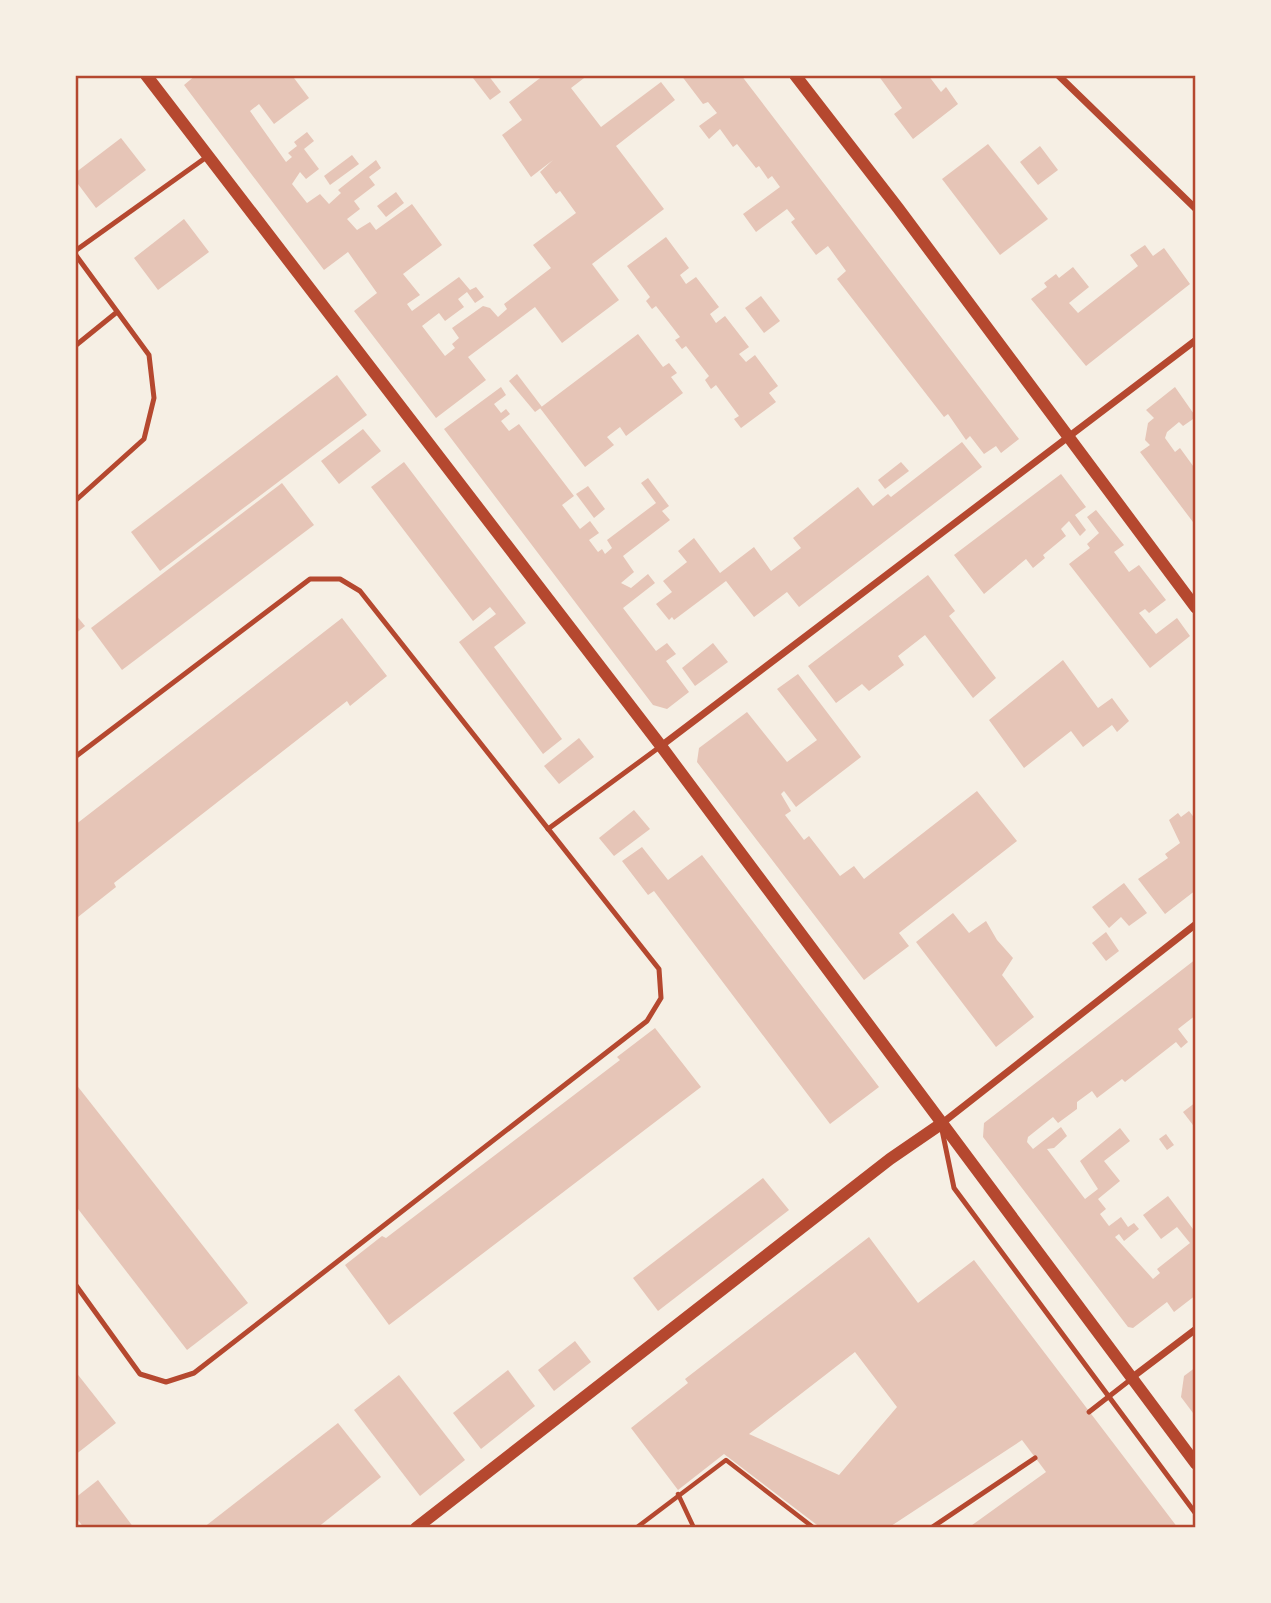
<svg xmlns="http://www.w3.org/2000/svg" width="1271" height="1603" viewBox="0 0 1271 1603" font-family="Cabin,sans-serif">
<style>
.building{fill:#e6c5b7;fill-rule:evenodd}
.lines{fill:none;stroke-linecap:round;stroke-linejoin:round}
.path{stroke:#b5482f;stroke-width:4.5}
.service{stroke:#b5482f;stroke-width:5}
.minor{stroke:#b5482f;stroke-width:7}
.tertiary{stroke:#b5482f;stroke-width:12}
.neatline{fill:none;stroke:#b5482f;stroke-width:2.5}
</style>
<rect width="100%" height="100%" fill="#f6efe4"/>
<g class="building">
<path d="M196 75H298L294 78 309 98 298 106 274 124 259 104 250 111 286 162 292 157 288 153 297 146 294 142 307 132 314 141 304 149 319 169 306 179 300 172 292 184 307 203 320 194 329 204 341 193 338 190 376 160 381 168 369 177 375 185 354 201 360 209 347 219 357 230 370 222 376 230 412 204 442 245 403 274 420 295 407 304 412 311 459 277 470 290 476 287 484 297 475 303 467 292 458 299 464 307 445 321 439 313 422 326 445 356 455 348 452 344 459 338 452 328 483 306 490 308 498 317 507 309 504 304 551 268 533 245 576 213 560 191 556 194 540 172 553 160 531 177 502 135 522 120 509 102 544 75H588L571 88 601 127 661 82 675 100 616 146 664 209 592 264 619 300 562 343 535 307 468 357 486 380 436 418 354 311 377 293 348 252 324 270 184 85Z"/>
<path d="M477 75H488L501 92 490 100 473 78Z"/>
<path d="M681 75H741L1019 439 1001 453 996 446 984 454 970 436 966 440 948 414 944 417 837 279 846 271 828 246 816 255 791 222 795 219 787 209 756 232 743 214 780 187 772 176 768 179 759 166 756 168 737 144 733 147 720 129 709 139 699 126 717 113 708 102 703 104Z"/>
<path d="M878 75H928L941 92 946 87 958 104 913 139 894 114 902 108Z"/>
<path d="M121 138 146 170 96 208 75 180V173Z"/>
<path d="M988 144 1048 219 1000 255 942 179Z"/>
<path d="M1040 146 1058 170 1038 185 1020 162Z"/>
<path d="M352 155 359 164 330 185 324 176Z"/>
<path d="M396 192 404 203 386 217 377 206Z"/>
<path d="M184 219 209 252 158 290 134 258Z"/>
<path d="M666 237 689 268 680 275 686 284 696 277 719 307 710 314 716 323 725 316 749 347 739 354 746 362 755 355 778 386 769 393 776 402 741 428 734 419 739 416 716 385 711 389 705 380 709 376 686 346 682 349 675 340 680 337 656 306 652 309 646 301 650 297 627 266Z"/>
<path d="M1145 245 1153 256 1164 248 1190 284 1086 366 1031 299 1047 287 1044 283 1056 274 1059 278 1073 267 1089 287 1069 303 1078 313 1138 266 1130 255Z"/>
<path d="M761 296 780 321 764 333 745 308Z"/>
<path d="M638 334 663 367 669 363 677 373 671 377 683 393 626 436 620 427 607 437 614 445 585 467 540 408Z"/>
<path d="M517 374 542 407 535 412 509 381Z"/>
<path d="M337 375 367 415 160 571 131 532Z"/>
<path d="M501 387 506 395 494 404 501 413 506 409 510 414 501 421 509 431 519 424 574 496 562 505 580 529 590 521 599 533 589 540 598 552 602 549 605 554 612 548 607 540 656 503 641 483 648 478 669 506 662 511 670 520 623 556 634 572 621 583 631 588 648 574 655 583 623 608 656 651 667 643 676 654 666 661 689 692 667 709 653 705 444 429Z"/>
<path d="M1175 387 1196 417 1183 426 1179 422 1167 432 1165 438 1175 452 1180 448 1196 470V526L1140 452 1150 445 1145 440 1148 423 1154 418 1146 410Z"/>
<path d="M363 429 381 451 339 484 321 461Z"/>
<path d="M962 442 982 467 799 607 787 592 754 617 726 581 674 620 672 617 669 620 656 604 672 592 663 581 687 562 678 551 694 538 720 573 754 547 771 571 801 548 793 538 858 487 873 506 888 494 891 497Z"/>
<path d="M404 462 526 623 494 647 562 739 543 754 459 642 496 614 490 607 473 621 371 487Z"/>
<path d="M901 462 909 471 885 489 878 480Z"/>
<path d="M1061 474 1086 507 1075 515 1086 530 1080 536 1069 521 1061 529 1066 536 1043 555 1045 558 1033 568 1026 559 984 594 954 555Z"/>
<path d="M282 483 314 525 122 670 91 628Z"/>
<path d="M588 486 605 509 594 518 576 494Z"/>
<path d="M1096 510 1124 545 1114 552 1129 572 1139 565 1166 600 1149 613 1145 609 1139 613 1156 634 1177 618 1190 636 1150 668 1069 564 1090 548 1087 544 1099 533 1087 517Z"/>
<path d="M928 575 955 611 949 616 996 678 973 698 925 635 898 656 904 665 869 691 862 684 836 703 808 666Z"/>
<path d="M75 614 85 626 75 634Z"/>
<path d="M342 618 387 676 350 706 347 701 114 883 116 887 78 917 75 825Z"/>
<path d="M713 643 728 662 695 686 682 668Z"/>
<path d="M1063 660 1098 708 1112 698 1129 721 1117 732 1112 725 1083 747 1071 731 1024 768 989 720Z"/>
<path d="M798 674 861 757 796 807 784 791 781 794 791 811 785 815 804 840 809 836 840 876 854 866 864 879 977 791 1017 841 899 933 909 946 864 980 697 762 699 748 747 712 787 762 817 740 777 689Z"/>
<path d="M579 738 594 757 559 784 544 766Z"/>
<path d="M634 810 650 829 614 856 599 838Z"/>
<path d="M1189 811 1196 820V890L1165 914 1138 879 1168 858 1165 854 1180 843 1169 820 1178 813 1181 817Z"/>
<path d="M642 847 668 880 702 855 879 1087 830 1124 654 891 648 895 622 861Z"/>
<path d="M1124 883 1147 913 1129 926 1121 917 1109 928 1092 907Z"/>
<path d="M953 913 969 933 986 921 997 940 1013 958 1002 975 1034 1017 996 1047 916 942Z"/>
<path d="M1106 932 1119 951 1106 961 1092 943Z"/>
<path d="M1196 959V1015L1178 1029 1188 1042 1181 1048 1176 1042 1125 1082 1122 1079 1097 1098 1092 1091 1077 1102V1109L1058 1123 1053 1117 1028 1137 1027 1142 1033 1149 1061 1127 1067 1136 1054 1148 1047 1149 1085 1199 1098 1189 1080 1161 1120 1128 1130 1141 1104 1161 1120 1181 1098 1199 1106 1209 1100 1214 1109 1226 1121 1217 1128 1227 1134 1223 1139 1229 1124 1241 1119 1234 1115 1237 1153 1279 1160 1273 1157 1269 1190 1243 1177 1227 1161 1239 1143 1215 1168 1196 1196 1233V1295L1174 1312 1167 1302 1133 1328 1128 1327 983 1137 984 1123Z"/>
<path d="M655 1028 701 1087 389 1325 345 1265 382 1236 386 1238 620 1060 617 1057Z"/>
<path d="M75 1083 248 1303 187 1350 75 1205Z"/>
<path d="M1196 1102V1129L1183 1112Z"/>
<path d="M1166 1134 1174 1145 1167 1150 1159 1139Z"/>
<path d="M763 1178 789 1210 658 1311 633 1278Z"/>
<path d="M869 1237 918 1303 974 1260 1178 1528H968L1046 1472 1022 1440 888 1528H821L724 1454 678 1490 631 1428 688 1383 685 1379ZM855 1352 897 1407 839 1475 749 1434Z"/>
<path d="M575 1341 591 1362 554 1391 538 1370Z"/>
<path d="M1196 1367V1417L1181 1397 1184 1376Z"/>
<path d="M508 1370 535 1406 481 1449 453 1413Z"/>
<path d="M75 1371 116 1423 75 1455Z"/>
<path d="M399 1375 465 1460 420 1496 354 1410Z"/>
<path d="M338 1423 381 1477 317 1528H203Z"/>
<path d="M98 1480 134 1528H84L75 1516V1498Z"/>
</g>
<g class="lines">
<g class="path">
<path d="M678 1494 694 1528"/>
<path d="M636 1528 726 1460 814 1528"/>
</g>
<g class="service">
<path d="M75 251 208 156"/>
<path d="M75 254 149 355 154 398 144 439 75 501"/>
<path d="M75 346 117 312"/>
<path d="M75 757 310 579H340L360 591 659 969 661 998 647 1021 194 1373 166 1382 140 1374 75 1284"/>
<path d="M548 829 661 746"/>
<path d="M942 1130 954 1188 1196 1514"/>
<path d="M1089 1412 1130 1380"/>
<path d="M931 1528 1035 1458"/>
</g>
<g class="minor">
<path d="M1058 75 1196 209"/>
<path d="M661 746 1196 340"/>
<path d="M941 1124 1196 924"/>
<path d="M1130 1379 1196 1329"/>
</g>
<g class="tertiary">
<path d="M146 75 661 746 1196 1464"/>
<path d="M795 75 898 208 1196 608"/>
<path d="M416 1528 890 1159 941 1124"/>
</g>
</g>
<rect width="1271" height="1603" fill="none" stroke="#f6efe4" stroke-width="154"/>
<rect x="77" y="77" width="1117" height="1449" class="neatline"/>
</svg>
